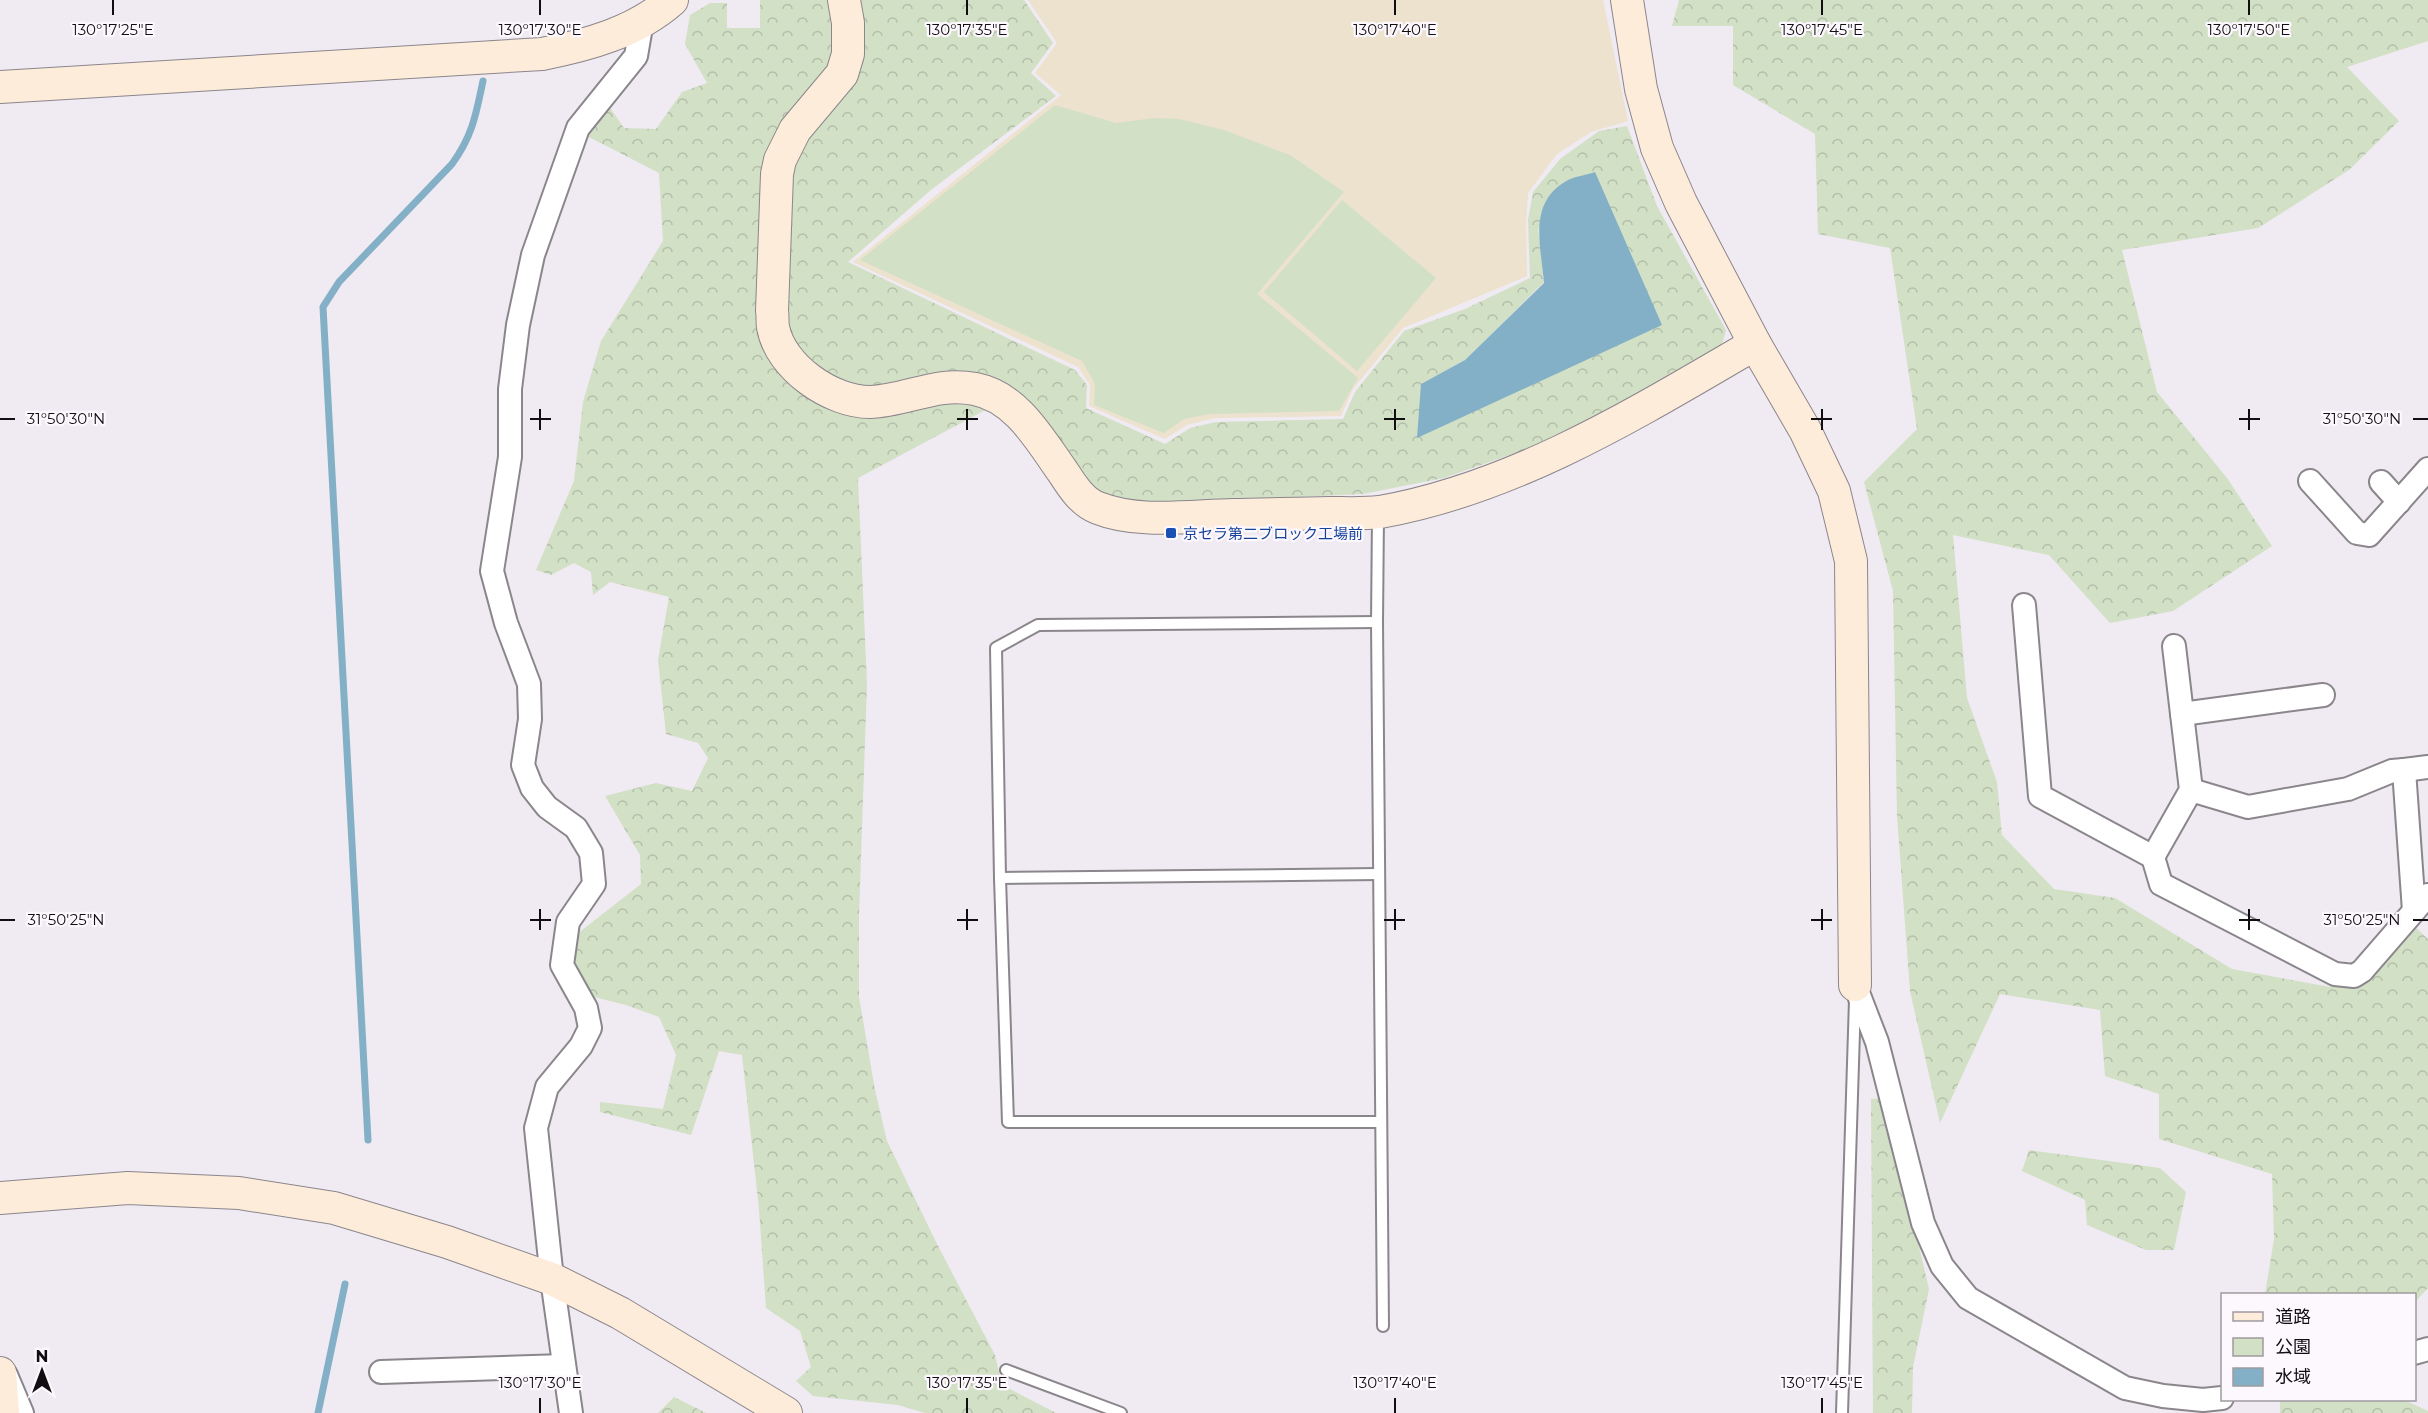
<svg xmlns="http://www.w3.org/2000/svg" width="2428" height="1413" viewBox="0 0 2428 1413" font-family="Montserrat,'Noto Sans JP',sans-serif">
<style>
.education{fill:#ece2cd}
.green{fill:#d2e0c6}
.forest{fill:url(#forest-crowns);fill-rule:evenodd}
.water{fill:#83b0c6}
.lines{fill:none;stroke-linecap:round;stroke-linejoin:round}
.stream{stroke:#83b0c6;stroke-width:7}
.lane-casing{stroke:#8b868c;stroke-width:14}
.street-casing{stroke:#8b868c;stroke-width:26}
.secondary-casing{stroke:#8b868c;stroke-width:34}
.lane{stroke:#fff;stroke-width:10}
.street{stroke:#fff;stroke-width:22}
.secondary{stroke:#fdecda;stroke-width:32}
.ticks{fill:none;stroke:#100e11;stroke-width:2}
.transit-dot{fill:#1a4fb4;stroke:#fdf8fe;stroke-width:2}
.labels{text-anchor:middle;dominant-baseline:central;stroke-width:4.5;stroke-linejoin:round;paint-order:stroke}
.transit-label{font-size:15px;fill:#164399;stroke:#fdf8fe;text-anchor:start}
.ticks-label{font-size:15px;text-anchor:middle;fill:#100e11;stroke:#fdf8fe;stroke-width:4.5;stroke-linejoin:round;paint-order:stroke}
</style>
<defs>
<pattern id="forest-crowns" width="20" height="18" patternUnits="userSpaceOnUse" patternTransform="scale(1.5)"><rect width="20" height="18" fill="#d2e0c6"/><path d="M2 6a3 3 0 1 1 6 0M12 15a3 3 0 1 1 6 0" fill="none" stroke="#b3bfa9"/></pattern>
</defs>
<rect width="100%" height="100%" fill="#f0eaf2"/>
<path class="education" d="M1028 0H1603L1628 121 1591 132 1557 154 1528 193 1526 223 1527 276 1403 328 1353 389 1341 416 1215 418 1187 425 1165 439 1089 406 1090 385 1078 367 853 262 1061 95 1035 73 1057 43Z"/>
<g class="green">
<path d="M1055 105 1116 123 1154 118 1179 119 1224 130 1290 155 1344 192 1257 294 1358 378 1339 411 1210 414 1184 419 1164 433 1094 405 1095 384 1082 361 860 260Z"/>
<path d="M1342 200 1436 278 1357 371 1264 292Z"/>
</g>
<g class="forest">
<path d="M760 0H1024L1053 43 1031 73 1056 96 932 189 848 262 1075 370 1087 385 1086 408 1165 444 1190 428 1216 422 1343 419 1355 392 1404 331 1465 309 1530 278 1528 220 1533 192 1560 159 1599 131 1627 126 1657 206 1726 330 1721 348 1593 419 1527 449 1444 478 1363 494 1166 503C1147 502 1129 503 1110 497 1080 487 1045 425 1027 398L991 407 858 478 867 684 859 915V997L875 1090 887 1141 937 1244 995 1355 1002 1385 1056 1413H925L898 1405 813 1396 796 1381 811 1367 800 1331 766 1308 759 1209 742 1055 719 1051 691 1135 600 1112V1102L663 1109 676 1055 659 1017 626 1005 594 997 572 964 577 934 641 884 640 855 605 796 656 783 692 791 708 758 698 743 666 734 658 660 669 597 610 582 593 595 591 572 574 563 551 575 536 570 574 481 583 402 601 341 663 241 659 173 587 136 593 118 608 105 624 128 656 129 682 92 707 83 685 44 690 15 710 3H727V28H760ZM1538 227 1662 325 1421 384 1465 360 1544 282Z"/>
<path d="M1679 0H2428V41L2347 67 2399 121 2349 170 2258 228 2122 250 2157 392 2227 478 2272 546 2173 611 2110 623 2049 555 1953 535 1967 698 1997 782 2002 835 2054 889 2115 898 2232 969 2330 987 2410 922 2428 939V1288L2415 1302 2414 1294H2265L2274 1239 2272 1174 2159 1139V1094L2105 1076 2100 1010 2000 994 1940 1123 1910 991 1897 816 1893 591 1864 482 1917 429 1890 248 1818 234 1815 134 1733 85V26H1672Z"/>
<path d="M1884 1098 1929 1289 1913 1367 1912 1413H1873L1871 1099Z"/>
<path d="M2029 1150 2160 1168 2186 1192 2174 1250H2146L2087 1225 2085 1200 2022 1171Z"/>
<path d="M674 1397 706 1413H658Z"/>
<path d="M2280 1400H2404L2428 1411V1413H2280Z"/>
</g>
<path class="water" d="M1595 172 1662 325 1417 438 1421 384 1465 360 1544 283C1541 246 1527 202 1568 180 1576 176 1587 175 1595 172Z"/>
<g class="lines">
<g class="stream">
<path d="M368 1140 323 307 339 282 452 164C473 135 476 114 483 81"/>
<path d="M318 1413 345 1284"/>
</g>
<g class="lane-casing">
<g id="lane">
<path d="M1378 515 1377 622 1383 1326"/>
<path d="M1377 622 1038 625 996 648 1000 878 1008 1122H1381"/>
<path d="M1000 878 1379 874"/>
<path d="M1006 1370 1121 1413"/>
<path d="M1842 1413 1855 1000"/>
</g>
</g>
<g class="street-casing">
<g id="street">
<path d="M2310 481 2357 533 2369 535 2428 469"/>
<path d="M2381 482 2399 502"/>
<path d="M2024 605 2040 796 2153 857"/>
<path d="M2174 646 2191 790 2153 857 2161 884 2335 974 2354 976 2362 971 2428 895"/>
<path d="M2182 714 2323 695"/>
<path d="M2404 770 2428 767"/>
<path d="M2191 790 2248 807 2348 789 2392 771 2404 770 2414 911"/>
<path d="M1855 985 1877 1042 1923 1223 1942 1266 1968 1298 2125 1388 2163 1396 2203 1400 2222 1398"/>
<path d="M2414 1353 2428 1349"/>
<path d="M381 1372 564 1366"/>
<path d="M6 1375 22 1413"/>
<path d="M571 1413 552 1279 536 1128 547 1087 581 1046 590 1028 586 1008 562 965 568 922 594 884 591 853 576 828 547 807 532 788 523 765 530 719 529 684 506 623 492 571 510 457V389L518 325 533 255 578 128 636 56 642 21"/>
</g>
</g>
<g class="secondary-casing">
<g id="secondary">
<path d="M844 0 848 23V54L842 74 795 130 780 160 777 174 772 311C773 316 772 322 773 327 780 367 831 402 870 402 906 401 937 381 975 389 1017 397 1040 440 1063 472 1072 486 1082 502 1098 508 1138 524 1190 516 1233 515 1265 514 1297 514 1329 513 1345 513 1363 514 1380 512 1516 488 1638 412 1755 344"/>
<path d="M1627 0 1641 89 1657 148 1681 203 1755 344 1805 430 1834 491 1851 561 1855 985"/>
<path d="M0 87 542 54C588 45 636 32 672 0"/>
<path d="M0 1198 128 1188 239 1193 334 1208 447 1242 552 1279 620 1313 786 1413"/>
<path d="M0 1373 3 1413"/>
</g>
</g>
<use href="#lane" class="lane"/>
<use href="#street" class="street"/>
<use href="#secondary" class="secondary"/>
</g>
<path class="ticks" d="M113 0V15M540 0V15M967 0V15M1395 0V15M1822 0V15M2249 0V15M540 409V430M967 409V430M1395 409V430M1822 409V430M2249 409V430M0 419H15M530 419H551M957 419H978M1384 419H1405M1811 419H1832M2239 419H2260M2413 419H2428M540 909V930M967 909V930M1395 909V930M1822 909V930M2249 909V930M0 920H15M530 920H551M957 920H978M1384 920H1405M1811 920H1832M2239 920H2260M2413 920H2428M540 1398V1413M967 1398V1413M1395 1398V1413M1822 1398V1413"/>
<rect class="transit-dot" x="1165" y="527" width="12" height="12" rx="3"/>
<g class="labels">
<g class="transit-label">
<text x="1183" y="533">京セラ第二ブロック工場前</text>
</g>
</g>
<g class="ticks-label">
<text x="113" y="35">130°17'25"E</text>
<text x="540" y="35">130°17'30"E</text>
<text x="967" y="35">130°17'35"E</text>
<text x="1395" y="35">130°17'40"E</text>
<text x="1822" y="35">130°17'45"E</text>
<text x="2249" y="35">130°17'50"E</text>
<text x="66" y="424">31°50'30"N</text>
<text x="2362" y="424">31°50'30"N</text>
<text x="66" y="925">31°50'25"N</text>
<text x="2362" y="925">31°50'25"N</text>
<text x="540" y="1388">130°17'30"E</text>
<text x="967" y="1388">130°17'35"E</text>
<text x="1395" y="1388">130°17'40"E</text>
<text x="1822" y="1388">130°17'45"E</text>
</g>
<rect x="2221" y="1293" width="195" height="108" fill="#fdf8fe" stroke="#9e9a9f" stroke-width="1.5"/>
<rect x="2233" y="1312" width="30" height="9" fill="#fdecda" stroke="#9e9a9f" stroke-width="1.5"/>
<text x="2275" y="1323" font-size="18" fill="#100e11">道路</text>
<rect x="2233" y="1338" width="30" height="18" fill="#d2e0c6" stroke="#9e9a9f" stroke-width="1.5"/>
<text x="2275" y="1353" font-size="18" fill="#100e11">公園</text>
<rect x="2233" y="1368" width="30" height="18" fill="#83b0c6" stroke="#9e9a9f" stroke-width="1.5"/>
<text x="2275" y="1383" font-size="18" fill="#100e11">水域</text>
<g transform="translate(42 1371)" stroke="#fdf8fe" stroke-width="4.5" paint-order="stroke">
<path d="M0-4.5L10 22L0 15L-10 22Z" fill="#100e11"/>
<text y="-9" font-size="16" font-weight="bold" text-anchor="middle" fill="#100e11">N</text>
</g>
</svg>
